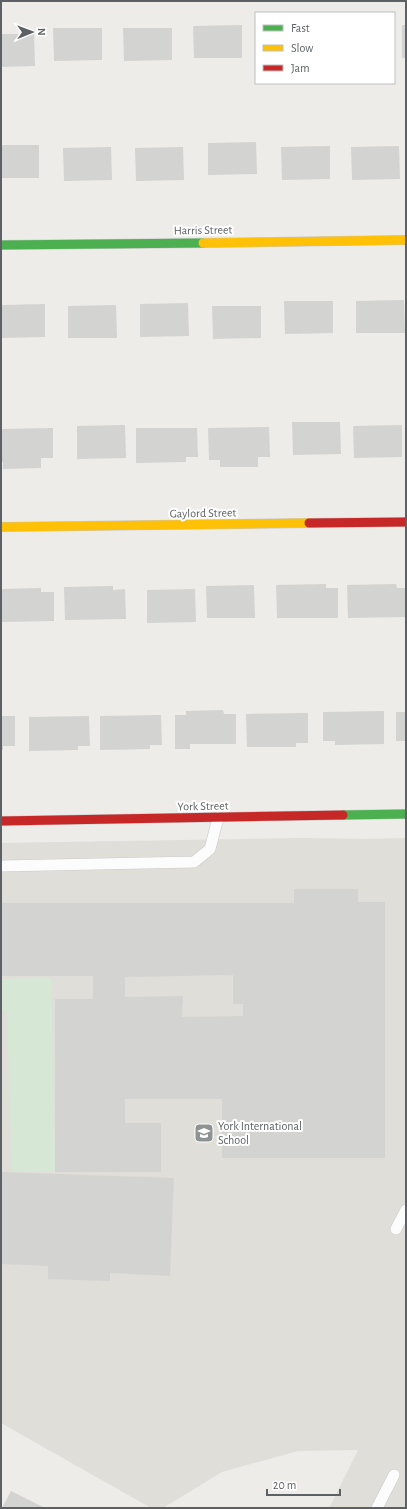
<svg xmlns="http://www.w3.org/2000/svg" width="407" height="1509" viewBox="0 0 407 1509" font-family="'Alegreya Sans',sans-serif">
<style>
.education{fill:#e0ded8}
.green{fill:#d6e8d5}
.building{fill:#d3d3d1;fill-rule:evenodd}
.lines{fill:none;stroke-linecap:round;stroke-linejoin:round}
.lane-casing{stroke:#c9caca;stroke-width:12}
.fast-casing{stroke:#c8c8c8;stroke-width:10}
.slow-casing{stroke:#c8c8c8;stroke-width:10}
.jam-casing{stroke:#c8c8c8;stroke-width:10}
.lane{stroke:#fcfcfc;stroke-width:11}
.fast{stroke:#4caf50;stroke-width:9}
.slow{stroke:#ffc107;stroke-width:9}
.jam{stroke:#c62828;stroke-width:9}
.labels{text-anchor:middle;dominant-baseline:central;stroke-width:4;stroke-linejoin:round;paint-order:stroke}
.street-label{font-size:12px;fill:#5d6165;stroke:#fff}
.poi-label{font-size:12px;fill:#5d6165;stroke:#fff;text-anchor:start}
</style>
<rect width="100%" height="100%" fill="#edece8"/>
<path class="education" d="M303 838 365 839 406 838V1508H329L358 1450 298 1451 222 1472 163 1508H151L1 1423V843Z"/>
<path class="green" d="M51 978 55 1172 12 1171 7 1011H1V979Z"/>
<g class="building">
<path d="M242 25V58H194L193 26Z"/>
<rect x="402" y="25" width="4" height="33"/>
<path d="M53 28H102V60L54 61Z"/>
<path d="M123 28H172V60L124 61Z"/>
<path d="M1 34H34L35 66 1 67Z"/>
<path d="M256 142 257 174 208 175V143Z"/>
<rect x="1" y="145" width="38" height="33"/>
<path d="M330 146V179L282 180 281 147Z"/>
<path d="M399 146 400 179 352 180 351 147Z"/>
<path d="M111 147 112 180 64 181 63 148Z"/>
<path d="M183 147 184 180 136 181 135 148Z"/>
<path d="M404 300 405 333H356V301Z"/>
<path d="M284 301H333V333L285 334Z"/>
<path d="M188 303 189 336 140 337V304Z"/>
<path d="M45 304V337L1 338V305Z"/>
<path d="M116 305 117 338H68V306Z"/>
<path d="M212 306H261V338L213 339Z"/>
<path d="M292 422H340L341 454 293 455Z"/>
<path d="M125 425 126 458 77 459V426Z"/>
<path d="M402 425V457L354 458 353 426Z"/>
<path d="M269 427 270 457H258V467H220V460H209L208 428Z"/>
<path d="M53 428V458H41V468L3 469V462H1V429Z"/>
<path d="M136 428H197L198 457H186V462L136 463Z"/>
<path d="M326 584V588H338V618H277L276 585Z"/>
<path d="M396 584 397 588H406V617L348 618 347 585Z"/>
<path d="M254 585 255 618H207L206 586Z"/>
<path d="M113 586V590L125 589 126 619 65 620 64 587Z"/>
<path d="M41 588V592H54V621L1 622V589Z"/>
<path d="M195 589 196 622 147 623V590Z"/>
<path d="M223 710 224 714H236V744H190V749H175V715H186V711Z"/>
<path d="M384 711V744L335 745V741H323V712Z"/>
<rect x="396" y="712" width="10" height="29"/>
<path d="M308 713V743H296V747H247L246 714Z"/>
<path d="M161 715 162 745H150V749L100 750V716Z"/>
<path d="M1 716H15V746H3V750H1Z"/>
<path d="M89 716 90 746H78V750L29 751V717Z"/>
<path d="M294 889H358V902H385V1158H222V1099H125V1123H161V1172H55V999H93V976H1V903H294ZM233 975V1004H243V1016L182 1017 183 996 125 997V977Z"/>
<path d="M1 1172 174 1178 170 1276 110 1273V1281L48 1279V1266L1 1264Z"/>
<path d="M11 1491 45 1508H2Z"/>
</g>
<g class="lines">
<g class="lane-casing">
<g id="lane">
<path d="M1 866 194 862 210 849 218 818"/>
<path d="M396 1229 406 1210"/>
<path d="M377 1508 394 1475"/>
</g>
</g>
<g class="fast-casing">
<g id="fast">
<path d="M1 245 203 243"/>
<path d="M343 815 406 814"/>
</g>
</g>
<g class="slow-casing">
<g id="slow">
<path d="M203 243 406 240"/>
<path d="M1 527 309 523"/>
</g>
</g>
<g class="jam-casing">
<g id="jam">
<path d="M309 523 406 522"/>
<path d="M1 821 343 815"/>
</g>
</g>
<use href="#lane" class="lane"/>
<use href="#fast" class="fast"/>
<use href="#slow" class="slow"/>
<use href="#jam" class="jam"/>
</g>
<defs>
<g id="school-square" transform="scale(1)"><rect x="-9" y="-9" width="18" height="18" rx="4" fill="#8f9293" stroke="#fff"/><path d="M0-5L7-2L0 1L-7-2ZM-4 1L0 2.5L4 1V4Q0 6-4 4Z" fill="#fff"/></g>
</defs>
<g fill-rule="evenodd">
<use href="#school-square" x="204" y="1133"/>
</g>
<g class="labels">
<g class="street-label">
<text transform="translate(203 230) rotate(-1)">Harris Street</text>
<text transform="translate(203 513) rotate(-1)">Gaylord Street</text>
<text transform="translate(203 806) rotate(-1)">York Street</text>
</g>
<g class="poi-label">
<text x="218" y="1126">York International<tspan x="218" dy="14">School</tspan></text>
</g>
</g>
<rect width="407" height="1509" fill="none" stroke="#5d6165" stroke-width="4"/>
<rect x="255" y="12" width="140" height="72" fill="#ffffff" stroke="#bec0c1"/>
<rect x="263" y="25" width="20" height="6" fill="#4caf50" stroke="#bec0c1"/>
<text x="291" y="32" font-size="12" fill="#5d6165">Fast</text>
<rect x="263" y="45" width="20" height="6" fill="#ffc107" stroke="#bec0c1"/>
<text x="291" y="52" font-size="12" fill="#5d6165">Slow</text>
<rect x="263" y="65" width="20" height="6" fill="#c62828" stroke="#bec0c1"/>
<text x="291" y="72" font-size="12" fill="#5d6165">Jam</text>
<g transform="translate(32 32) rotate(89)" stroke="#ffffff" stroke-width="3" paint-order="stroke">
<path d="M0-3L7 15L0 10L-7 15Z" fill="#5d6165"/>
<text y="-6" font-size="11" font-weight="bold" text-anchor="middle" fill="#5d6165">N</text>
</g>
<path d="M267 1489v6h73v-6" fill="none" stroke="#5d6165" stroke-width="2"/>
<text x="273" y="1489" font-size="12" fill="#5d6165" stroke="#ffffff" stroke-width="3" paint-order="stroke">20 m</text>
</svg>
